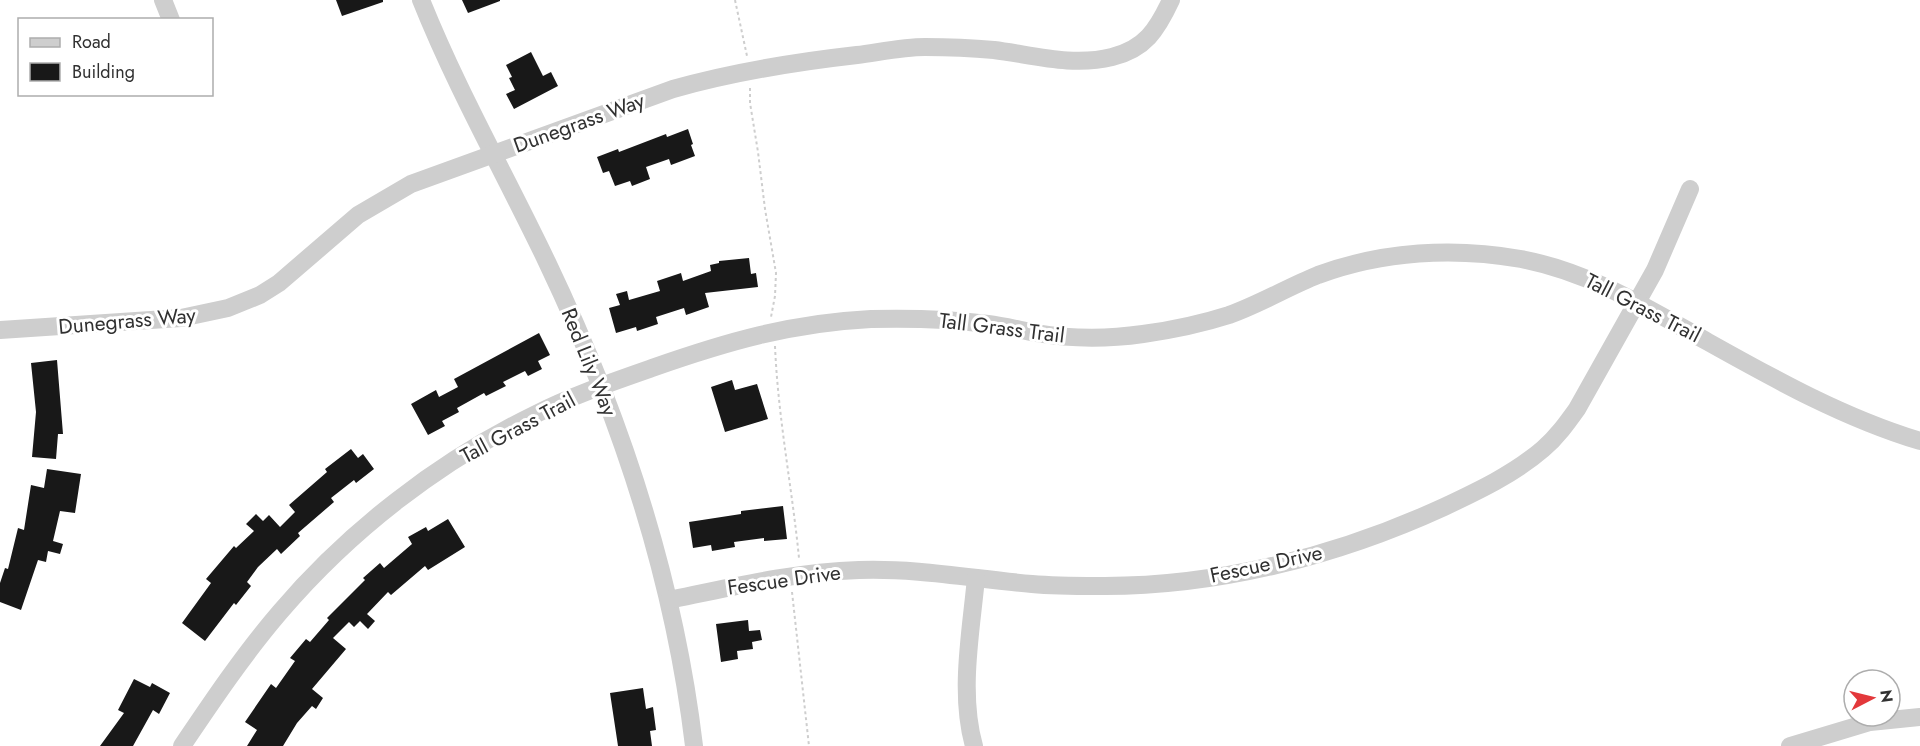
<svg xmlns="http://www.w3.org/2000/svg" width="1920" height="746" viewBox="0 0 1920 746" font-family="Jost,sans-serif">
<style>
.building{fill:#181818}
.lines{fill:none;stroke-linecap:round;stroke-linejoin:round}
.path{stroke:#cecece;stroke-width:2;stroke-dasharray:3 3;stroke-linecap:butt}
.minor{stroke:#cecece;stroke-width:18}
.labels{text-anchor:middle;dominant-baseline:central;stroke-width:6;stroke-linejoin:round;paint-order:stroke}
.street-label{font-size:21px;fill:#313131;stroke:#fff}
</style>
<rect width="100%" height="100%" fill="#fff"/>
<g class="building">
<path d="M336 0H383V2L342 16Z"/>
<path d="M462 0H500V1L468 13Z"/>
<path d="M531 52 543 76 551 72 558 86 514 109 506 94 515 90 509 78 512 77 506 65Z"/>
<path d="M688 129 693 144 691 145 695 156 671 165 669 159 646 167 650 179 632 186 630 181 615 186 609 171 603 173 597 157 618 149 619 152 666 134 667 137Z"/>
<path d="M749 258 751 274 756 273 758 287 705 293 709 307 686 315 684 308 656 317 658 324 637 331 636 327 616 333 609 308 620 305 616 294 627 291 629 300 660 291 657 281 681 273 683 281 711 271 710 265 719 263V261Z"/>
<path d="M539 333 550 355 538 361 542 369 528 376 525 371 503 382 506 386 486 396 484 393 457 408 459 412 442 421 445 426 428 435 411 404 436 390 439 397 458 387 454 379Z"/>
<path d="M57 360 63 434H58L56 459 32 457 36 412 31 363Z"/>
<path d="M732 380 735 390 757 384 768 419 725 432 711 387Z"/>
<path d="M351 449 358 458 363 454 374 469 356 483 354 480 331 498 334 502 298 533 300 536 281 554 277 549 258 567 247 582 251 586 236 605 234 603 205 641 182 623 211 583 206 579 234 546 236 548 254 531 246 524 256 514 263 521 269 515 280 527 295 512 289 505 327 472 325 469Z"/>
<path d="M47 469 81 474 75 513 60 511 53 541 63 544 60 554 48 551 46 562 38 560 21 610 0 602V583L5 568 8 569 18 528 24 530 31 485 44 488Z"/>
<path d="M783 506 787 539 764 541V538L734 542 735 547 712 551 711 545 693 548 689 522 741 514V511Z"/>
<path d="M448 519 465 547 428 570 425 566 391 595 388 592 367 614 375 621 368 629 360 621 354 627 349 622 333 638 346 649 312 689 323 698 316 709 312 706 297 723 283 746H247L257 730 245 722 271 684 276 688 295 661 290 658 306 639 310 642 329 620 327 618 365 580 363 578 380 563 384 568 412 544 408 537 426 527 428 531Z"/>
<path d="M748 620 749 631 760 630 762 640 752 642 753 649 737 651 738 659 721 662 716 624Z"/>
<path d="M134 679 150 687 152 683 170 693 159 714 153 710 133 746H100L124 713 118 710Z"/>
<path d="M643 688 646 709 653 707 656 730 650 731 652 746H618L610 693Z"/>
</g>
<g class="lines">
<g class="path">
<path d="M735 0 747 56"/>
<path d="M750 88V103L758 152 765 209 776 273 775 296 771 317"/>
<path d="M775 346C778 418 792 487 799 558"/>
<path d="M792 592 809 746"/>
</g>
<g class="minor">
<path d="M163 0 171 20"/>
<path d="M421 0C457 90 505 174 547 262 620 415 674 577 694 746"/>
<path d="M0 330 181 318 228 308 260 295 279 283 358 215 411 184 673 89C733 72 795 62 857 55 880 52 903 47 925 47 948 47 972 48 994 50 1033 55 1073 67 1112 57 1145 49 1157 30 1171 0"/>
<path d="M669 600C732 587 795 572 859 570 918 568 974 579 1032 584 1054 586 1077 586 1099 586 1217 587 1337 556 1444 507 1478 491 1514 474 1543 449 1557 437 1567 423 1577 409L1655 270 1690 189"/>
<path d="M182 746C213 700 244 654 280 612 349 531 438 462 534 415 571 396 612 382 652 368 726 342 791 323 871 319 910 318 949 319 988 324 1004 326 1020 330 1036 333 1071 339 1108 339 1143 334 1172 330 1201 324 1229 315 1260 304 1288 287 1318 275 1383 251 1454 247 1521 259 1590 272 1647 308 1708 342 1776 380 1844 418 1920 441"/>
<path d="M974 746C959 693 971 632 976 578"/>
<path d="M1790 746 1870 722 1920 717"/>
</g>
</g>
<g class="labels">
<g class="street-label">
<text transform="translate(579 123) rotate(-20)">Dunegrass Way</text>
<text transform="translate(1643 308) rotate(27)">Tall Grass Trail</text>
<text transform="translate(127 321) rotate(-5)">Dunegrass Way</text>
<text transform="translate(1002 328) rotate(7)">Tall Grass Trail</text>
<text transform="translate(589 362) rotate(68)">Red Lily Way</text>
<text transform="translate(518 428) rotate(-28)">Tall Grass Trail</text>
<text transform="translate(1266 564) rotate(-12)">Fescue Drive</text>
<text transform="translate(784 580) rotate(-8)">Fescue Drive</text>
</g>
</g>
<rect x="18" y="18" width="195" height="78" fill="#ffffff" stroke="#adadad" stroke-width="1.5"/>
<rect x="30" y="38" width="30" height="9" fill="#cecece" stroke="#adadad" stroke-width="1.5"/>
<text x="72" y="48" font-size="18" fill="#313131">Road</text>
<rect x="30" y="63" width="30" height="18" fill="#181818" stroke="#adadad" stroke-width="1.5"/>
<text x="72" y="78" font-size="18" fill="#313131">Building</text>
<g transform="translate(1872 698) rotate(83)"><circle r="28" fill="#ffffff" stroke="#adadad" stroke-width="1.5"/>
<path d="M0-4.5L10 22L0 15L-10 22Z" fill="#e3383b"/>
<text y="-9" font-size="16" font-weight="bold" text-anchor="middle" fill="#313131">N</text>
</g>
</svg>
